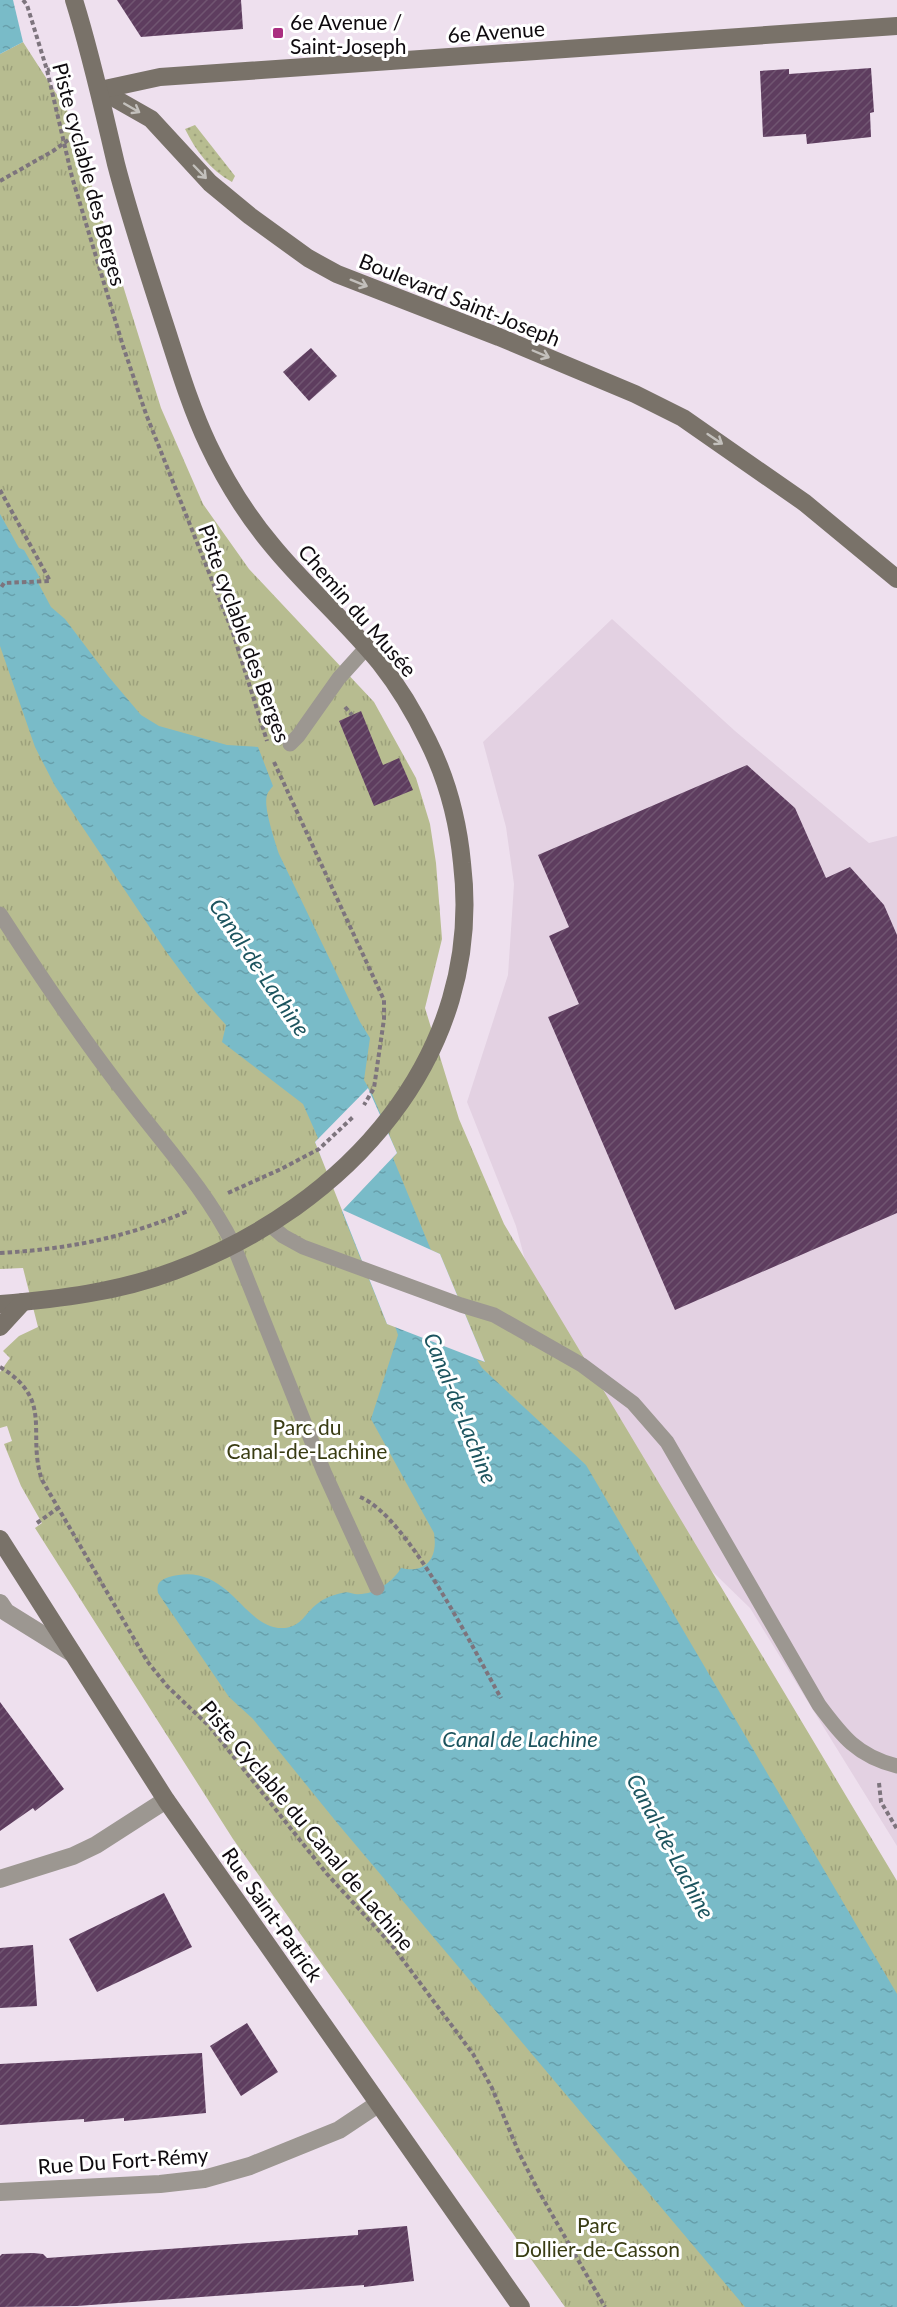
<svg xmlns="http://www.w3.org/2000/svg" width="897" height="2307" viewBox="0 0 897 2307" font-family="Lato,sans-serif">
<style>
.industrial{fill:#e3d1e2}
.grass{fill:url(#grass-dots)}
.park{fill:url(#park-tufts)}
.water{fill:url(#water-ripples)}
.pier{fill:#eee0ee}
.building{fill:url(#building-hatch)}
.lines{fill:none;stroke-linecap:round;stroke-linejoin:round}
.path{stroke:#7d747d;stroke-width:4;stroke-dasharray:4.5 3;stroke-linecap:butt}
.lane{stroke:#9c9791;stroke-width:15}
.street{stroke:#9c9791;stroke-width:18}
.secondary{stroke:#797269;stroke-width:18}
.oneway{stroke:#c3c0bc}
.poi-dot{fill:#aa2e80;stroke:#fff;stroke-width:2}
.labels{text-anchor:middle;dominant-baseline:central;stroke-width:6;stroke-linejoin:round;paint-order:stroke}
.poi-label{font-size:21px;fill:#0e0a0e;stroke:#fff;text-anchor:start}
.street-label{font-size:21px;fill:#0e0a0e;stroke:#fff}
.park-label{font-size:21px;fill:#393c13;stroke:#fff}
.water-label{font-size:22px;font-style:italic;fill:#1c545e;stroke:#fff}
</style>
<defs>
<pattern id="grass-dots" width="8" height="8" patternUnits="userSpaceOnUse" patternTransform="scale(1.5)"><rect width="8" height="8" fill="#b7bc90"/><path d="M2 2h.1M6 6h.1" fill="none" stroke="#9ca07b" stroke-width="1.8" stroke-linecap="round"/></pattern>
<pattern id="park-tufts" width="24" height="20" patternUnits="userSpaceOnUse" patternTransform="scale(1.5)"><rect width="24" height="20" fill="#b7bc90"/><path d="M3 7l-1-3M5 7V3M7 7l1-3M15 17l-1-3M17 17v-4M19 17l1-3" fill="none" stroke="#9ca07b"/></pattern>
<pattern id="water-ripples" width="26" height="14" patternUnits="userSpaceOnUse" patternTransform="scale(1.5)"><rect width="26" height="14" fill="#79bbc8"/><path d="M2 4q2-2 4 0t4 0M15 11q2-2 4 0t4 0" fill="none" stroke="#679fab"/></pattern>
<pattern id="building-hatch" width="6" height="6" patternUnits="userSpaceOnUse" patternTransform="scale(1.5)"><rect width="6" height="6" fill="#5e3d5f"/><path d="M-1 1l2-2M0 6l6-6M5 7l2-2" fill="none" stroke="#705571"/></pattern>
</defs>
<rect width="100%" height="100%" fill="#eee0ee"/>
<path class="industrial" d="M612 619 735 731 869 843 897 836V1846L750 1608 588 1451 533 1290 516 1226 467 1102 508 975 514 884 506 827 483 742Z"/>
<path class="grass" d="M195 125 235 176 232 182C210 170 196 151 185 129Z"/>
<path class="park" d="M23 42 70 115 161 408 203 504 249 569 374 702 416 778 430 824 436 863 442 939 425 1008 459 1119 504 1224 897 1881V2307H565L233 1839 35 1528 42 1523 21 1486 4 1444 12 1441 7 1426 0 1428V1372L10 1358 3 1351 19 1336 38 1327 23 1268 0 1269V54Z"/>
<g class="water">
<path d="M0 0H13L23 42 0 54Z"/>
<path d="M0 514 19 548 24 550 40 578 36 579 51 607 65 619 108 676 141 715 159 726 227 745 258 747 273 786C271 789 268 791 267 795 263 807 275 841 279 854L360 1022 370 1038 364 1080 372 1094 397 1153 393 1158 431 1250 440 1254 485 1362 477 1360 482 1368 586 1465 897 1994V2307H745L338 1824 253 1719 229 1697 158 1593C156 1584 160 1580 169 1577 231 1560 242 1631 285 1628 302 1626 305 1613 317 1604 324 1598 333 1595 342 1593 348 1591 350 1593 355 1594 373 1596 393 1582 401 1568 427 1574 438 1557 434 1533L371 1419 398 1335 395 1326 387 1324 384 1317 342 1212 343 1209 315 1142 318 1138 303 1104 222 1042 226 1025 196 992 165 950 55 786 35 747 0 646Z"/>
</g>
<path class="pier" d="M368 1088 397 1153 343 1210 440 1254 485 1362 387 1324 315 1142Z"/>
<g class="building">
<path d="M117 0H241L243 29 141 37Z"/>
<path d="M871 68 874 112 870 113 871 137 807 144 806 134 763 137 760 71 789 69V74Z"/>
<path d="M311 348 337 376 309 401 283 372Z"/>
<path d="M361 711 383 765 399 758 413 790 374 806 339 721Z"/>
<path d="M747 765 795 808 826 878 850 867 884 905 897 935V1213L675 1310 548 1017 579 1004 549 936 569 927 538 855Z"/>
<path d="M0 1702 64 1789 35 1811 33 1808 0 1831Z"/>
<path d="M164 1893 192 1947 97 1992 69 1939Z"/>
<path d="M33 1945 37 2006 0 2008V1948Z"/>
<path d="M247 2023 278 2072 241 2096 210 2046Z"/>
<path d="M202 2053 206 2113 124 2121V2118L84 2122V2119L0 2125V2064Z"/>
<path d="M407 2226 414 2281 364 2287V2285L77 2306 0 2307V2256L2 2254 33 2253 43 2254 47 2258 358 2235V2230Z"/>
</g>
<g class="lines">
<g class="path">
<path d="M23 0 27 5 47 70 72 177 123 346 146 414 233 633 267 741"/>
<path d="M47 70 61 67"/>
<path d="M0 181 53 151 81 131"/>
<path d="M0 490 50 581 4 583 0 589"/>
<path d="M345 707 352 715"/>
<path d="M274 762 384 1000V1019L374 1088 364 1105"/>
<path d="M228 1193 281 1169 319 1149 353 1117"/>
<path d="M0 1253C68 1249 125 1238 188 1211"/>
<path d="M0 1367C55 1400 26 1433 42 1480L147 1661 167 1686 210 1727 327 1874 391 1944 473 2054 492 2088 519 2153 538 2190 605 2307"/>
<path d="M360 1497C408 1516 474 1651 501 1698"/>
<path d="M37 1523 58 1508"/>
<path d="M879 1783 881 1802 897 1829"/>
</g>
<g class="lane">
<path d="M290 744 298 736 339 678 367 647"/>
<path d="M0 914C40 976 81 1037 126 1095 163 1144 206 1190 233 1244L324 1472 377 1588"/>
<path d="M269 1224 283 1236 303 1247 461 1305 494 1315 582 1365 633 1403 667 1442 819 1705C842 1736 857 1756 897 1766"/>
</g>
<g class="street">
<path d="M0 1603 6 1612 72 1653"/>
<path d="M0 1879 73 1856 96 1845 166 1800"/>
<path d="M0 2192 160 2184 204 2179 250 2166 339 2130 378 2104"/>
</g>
<g class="secondary">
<path d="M100 90 151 119 210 183 250 216 308 258 337 274 499 337 635 394 683 418 805 503 897 579"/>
<path d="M100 90 160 77 897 26"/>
<path d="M0 1304C59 1299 118 1292 174 1271 346 1207 485 1056 462 863 458 821 447 779 428 741 415 714 399 687 380 663 346 621 305 586 271 544 246 514 225 480 208 444 190 406 178 365 165 325 148 272 130 218 116 164 103 109 91 54 74 0"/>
<path d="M0 1327 23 1302"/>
<path d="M0 1539 166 1800 521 2307"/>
</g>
</g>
<defs><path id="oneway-shaft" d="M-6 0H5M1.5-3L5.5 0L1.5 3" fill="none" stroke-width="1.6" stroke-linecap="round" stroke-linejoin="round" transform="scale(1.5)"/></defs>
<g class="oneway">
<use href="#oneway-shaft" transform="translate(132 108) rotate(30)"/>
<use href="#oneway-shaft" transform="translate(200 172) rotate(46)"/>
<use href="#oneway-shaft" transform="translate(359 283) rotate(22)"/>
<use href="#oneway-shaft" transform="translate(541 354) rotate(23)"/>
<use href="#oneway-shaft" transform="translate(715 439) rotate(34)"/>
</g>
<rect class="poi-dot" x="272" y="27" width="12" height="12" rx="3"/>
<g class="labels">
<g class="poi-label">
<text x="290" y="21">6e Avenue /<tspan x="290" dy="24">Saint-Joseph</tspan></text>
</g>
<g class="street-label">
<text transform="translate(496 31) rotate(-4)">6e Avenue</text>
<text transform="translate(90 174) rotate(75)">Piste cyclable des Berges</text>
<text transform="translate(460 299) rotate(22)">Boulevard Saint-Joseph</text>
<text transform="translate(358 610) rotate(49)">Chemin du Musée</text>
<text transform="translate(245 633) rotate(70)">Piste cyclable des Berges</text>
<text transform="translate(308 1825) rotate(50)">Piste Cyclable du Canal de Lachine</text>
<text transform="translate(273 1914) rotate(55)">Rue Saint-Patrick</text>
<text transform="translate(123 2160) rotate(-4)">Rue Du Fort-Rémy</text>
</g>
<g class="park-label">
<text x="307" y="1426">Parc du<tspan x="307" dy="24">Canal-de-Lachine</tspan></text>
<text x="597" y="2224">Parc<tspan x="597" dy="24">Dollier-de-Casson</tspan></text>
</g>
<g class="water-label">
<text transform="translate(260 967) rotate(56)">Canal-de-Lachine</text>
<text transform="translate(461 1408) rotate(68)">Canal-de-Lachine</text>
<text x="520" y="1738">Canal de Lachine</text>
<text transform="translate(671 1846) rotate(62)">Canal-de-Lachine</text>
</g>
</g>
</svg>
